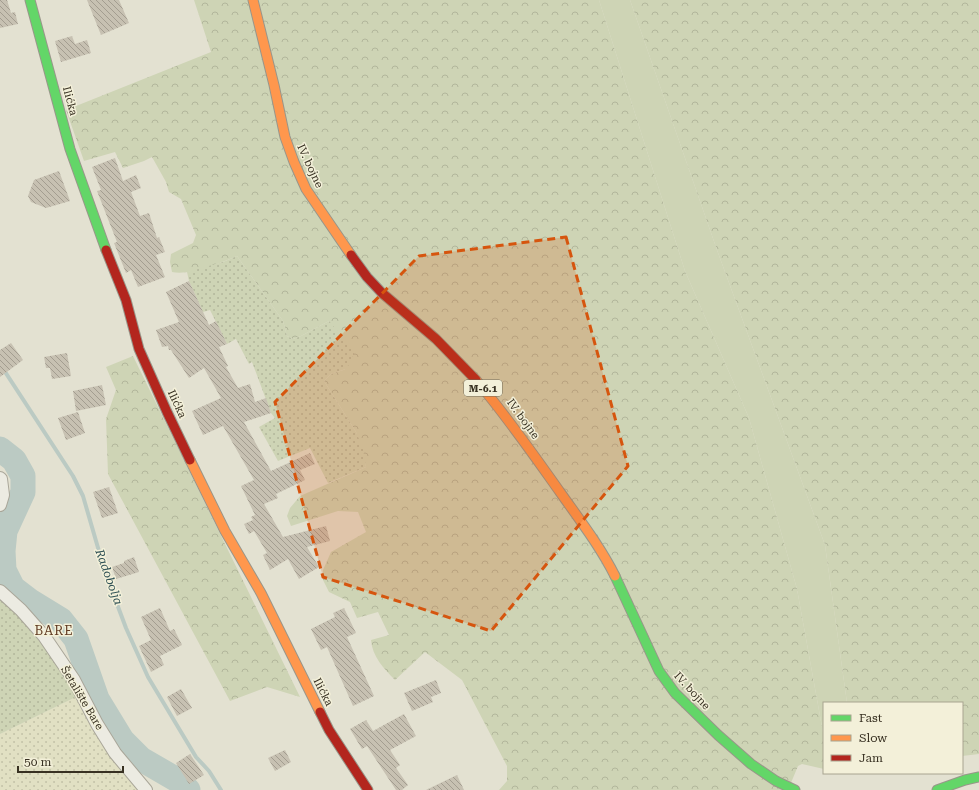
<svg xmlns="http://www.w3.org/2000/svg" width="979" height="790" viewBox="0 0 979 790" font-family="'Roboto Serif',serif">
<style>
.farmland{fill:url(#farmland-dots)}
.grass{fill:#ced4b5}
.forest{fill:url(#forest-crowns)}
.garden{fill:url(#garden-dots)}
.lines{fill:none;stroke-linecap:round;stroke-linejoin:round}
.stream{stroke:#bbcac3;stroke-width:4}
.river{stroke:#bbcac3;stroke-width:25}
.building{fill:url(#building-back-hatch)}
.street-casing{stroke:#a9a699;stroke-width:14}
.fast-casing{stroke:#99968a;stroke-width:11}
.slow-casing{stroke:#99968a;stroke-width:11}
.jam-casing{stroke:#99968a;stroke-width:11}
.street{stroke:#ecebe2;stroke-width:12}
.fast{stroke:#63d668;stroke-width:9}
.slow{stroke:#ff974d;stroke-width:9}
.jam{stroke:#b3261e;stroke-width:9}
.marked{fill:#d6550e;fill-opacity:0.2;stroke:#d6550e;stroke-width:3;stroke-dasharray:8 5;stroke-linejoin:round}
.labels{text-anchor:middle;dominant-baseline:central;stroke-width:3;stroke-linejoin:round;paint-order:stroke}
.shield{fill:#f3f0d9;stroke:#706a59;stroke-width:1}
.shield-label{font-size:10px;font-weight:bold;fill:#383122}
.street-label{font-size:11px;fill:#383122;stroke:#f3f0d9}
.water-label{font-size:12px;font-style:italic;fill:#325357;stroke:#f3f0d9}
.quarter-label{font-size:13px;letter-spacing:1px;fill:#623c24;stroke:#f3f0d9}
</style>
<defs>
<pattern id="farmland-dots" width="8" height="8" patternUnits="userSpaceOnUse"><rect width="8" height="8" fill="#e1e0c3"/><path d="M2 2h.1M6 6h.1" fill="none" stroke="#c2c1a7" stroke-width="1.8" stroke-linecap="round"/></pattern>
<pattern id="forest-crowns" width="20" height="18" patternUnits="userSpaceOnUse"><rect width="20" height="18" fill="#ced4b5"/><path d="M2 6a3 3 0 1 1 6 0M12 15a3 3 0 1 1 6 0" fill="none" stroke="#b2b69b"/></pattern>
<pattern id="garden-dots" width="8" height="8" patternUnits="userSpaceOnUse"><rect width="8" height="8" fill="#ced4b5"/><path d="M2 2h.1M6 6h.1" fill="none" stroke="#b2b69b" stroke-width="1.8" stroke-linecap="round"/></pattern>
<pattern id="building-back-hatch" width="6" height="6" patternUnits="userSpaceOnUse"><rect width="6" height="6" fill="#c7c1b2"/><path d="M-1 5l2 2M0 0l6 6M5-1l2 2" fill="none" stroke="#a39d90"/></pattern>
</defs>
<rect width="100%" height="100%" fill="#e3e1d1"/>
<path class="farmland" d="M82 694 146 790H0V734Z"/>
<path class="grass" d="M599 0H630L717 250 825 545 847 703H824V738L797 589 749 418 685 271Z"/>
<g class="forest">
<path d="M194 0H599L685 271 749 418 797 589 824 738V769L802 764 798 766 788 790H499L507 781V766L462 680 425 652 395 680C384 669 372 656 371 640L389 635 378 612 357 618 350 602 329 592 323 580V570L331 552 366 532 358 512 338 511 291 526 287 516 290 508 300 496 366 467 356 432 324 381 331 374 346 369 329 321 301 336 293 339 287 336 283 321 237 256C221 263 189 276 172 272L170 262 171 254 193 243 196 235 181 199 169 192 166 182 152 157 144 161 123 168 115 152 84 161 66 110 211 52Z"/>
<path d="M630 0H979V754L962 756V703H847L825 545 717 250Z"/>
<path d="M133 356 300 697 267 687 230 701 108 474 106 419 116 390 106 367Z"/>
</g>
<g class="garden">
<path d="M237 256 283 321 287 336 293 339 301 336 329 321 355 352 346 369 331 374 324 381 356 432 363 449 366 467 328 483 310 448 278 461 259 427 275 418 271 413 252 362 249 364 236 339 227 344 210 310 203 312 189 281 187 272 223 262Z"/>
<path d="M0 591 21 610 82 694 0 734Z"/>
</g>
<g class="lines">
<path class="stream" d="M0 364 73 476 83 496 105 572 126 628 148 677 196 757 209 771 221 790"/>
<path class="river" d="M0 449 14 460 23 476V492L5 531 3 551 4 570 13 588 30 601 61 620 76 639 97 699 122 740 141 759 179 781 188 790"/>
</g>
<g class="building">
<path d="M0 0H7L11 13 15 12 18 24 0 28Z"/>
<path d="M87 0H119L129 23 101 35Z"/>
<path d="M72 36 75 44 87 40 91 53 61 62 55 41Z"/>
<path d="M115 158 123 181 136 175 141 188 131 192 140 216 149 213 157 238 159 237 165 252 156 255 165 277 138 287 131 270 126 273 114 243 117 242 97 191 101 190 92 167Z"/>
<path d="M59 171 70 201 46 208 31 202 28 196 34 180Z"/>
<path d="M189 281 209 325 216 321 227 344 219 347 228 366 226 367 238 388 250 384 255 402 266 398 271 413 244 422 271 471 310 453 315 464 300 470 305 480 276 494 278 498 264 504 283 537 326 526 330 541 307 547 319 567 299 579 288 559 270 570 263 555 267 553 254 531 249 534 244 524 253 520 251 517 255 515 241 486 254 480 223 426 203 435 192 411 221 398 204 368 189 378 171 350H169L168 346 162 347 156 330 179 322 166 292Z"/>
<path d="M11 343 23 360 0 377V350Z"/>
<path d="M67 353 71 376 52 379 50 368H46L44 357Z"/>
<path d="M102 385 106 405 76 411 73 391Z"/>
<path d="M78 412 85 433 66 440 58 418Z"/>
<path d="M109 487 118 513 102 518 93 492Z"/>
<path d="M134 557 139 572 116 579 112 567 124 563V561Z"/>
<path d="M160 608 170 631 174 629 182 645 160 656 164 665 151 672 139 646 151 640 141 617Z"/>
<path d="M344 608 356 633 347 637 374 696 353 706 327 647 321 650 311 629 335 617 333 613Z"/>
<path d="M436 680 441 693 431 697 433 702 412 711 404 693Z"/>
<path d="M181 689 192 708 177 716 167 697Z"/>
<path d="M404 714 416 736 390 750 400 765 396 768 408 785 402 790H396L367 746 362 749 350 729 366 720 373 731Z"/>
<path d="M285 750 291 762 275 771 268 758Z"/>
<path d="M190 754 204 775 189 784 176 763Z"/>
<path d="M457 775 464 790H426Z"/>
</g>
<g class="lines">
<g class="street-casing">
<g id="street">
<path d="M0 478 1 479 3 495 0 505"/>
<path d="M0 591 21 610 44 636 74 680 97 724 115 753 146 790"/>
</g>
</g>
<g class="fast-casing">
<g id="fast">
<path d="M30 0 70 149 106 250"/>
<path d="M615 576 659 671 675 693 718 735 751 764 776 781 795 790"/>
<path d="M937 790 965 780 979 777"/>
</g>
</g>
<g class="slow-casing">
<g id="slow">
<path d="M253 0 274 85 285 137 294 162 306 189 351 255"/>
<path d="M476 380C506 415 533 454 560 492 579 519 600 546 615 576"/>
<path d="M190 460 225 531 261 593 320 712"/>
</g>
</g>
<g class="jam-casing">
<g id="jam">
<path d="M106 250 126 300 139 349 167 412 190 460"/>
<path d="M351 255 367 277 382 293 436 339 476 380"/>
<path d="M320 712 329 730 368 790"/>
</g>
</g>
<use href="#street" class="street"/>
<use href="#fast" class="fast"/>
<use href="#slow" class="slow"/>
<use href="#jam" class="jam"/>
</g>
<path class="marked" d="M566 237 628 466 491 631 323 577 275 402 419 256Z"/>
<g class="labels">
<rect class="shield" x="464" y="380" width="38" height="16" rx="3"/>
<g class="shield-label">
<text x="483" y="388">M-6.1</text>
</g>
<g class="street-label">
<text transform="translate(70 101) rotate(75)">Ilićka</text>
<text transform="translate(310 166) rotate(65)">IV. bojne</text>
<text transform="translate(177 404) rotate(65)">Ilićka</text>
<text transform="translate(523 419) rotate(54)">IV. bojne</text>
<text transform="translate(692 691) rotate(47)">IV. bojne</text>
<text transform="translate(323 692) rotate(63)">Ilićka</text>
<text transform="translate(82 698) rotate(59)">Šetalište Bare</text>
</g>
<g class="water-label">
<text transform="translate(109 577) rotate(70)">Radobolja</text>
</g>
<g class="quarter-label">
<text x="54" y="630">BARE</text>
</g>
</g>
<rect x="823" y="702" width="140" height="72" fill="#f3f0d9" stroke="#a8a490"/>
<rect x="831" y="715" width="20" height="6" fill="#63d668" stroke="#a8a490"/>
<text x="859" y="722" font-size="12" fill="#383122">Fast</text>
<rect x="831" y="735" width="20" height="6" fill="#ff974d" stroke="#a8a490"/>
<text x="859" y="742" font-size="12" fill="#383122">Slow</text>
<rect x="831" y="755" width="20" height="6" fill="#b3261e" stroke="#a8a490"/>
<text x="859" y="762" font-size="12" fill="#383122">Jam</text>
<path d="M18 766v6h105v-6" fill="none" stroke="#383122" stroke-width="2"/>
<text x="24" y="766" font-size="12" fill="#383122" stroke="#f3f0d9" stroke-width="3" paint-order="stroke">50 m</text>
</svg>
